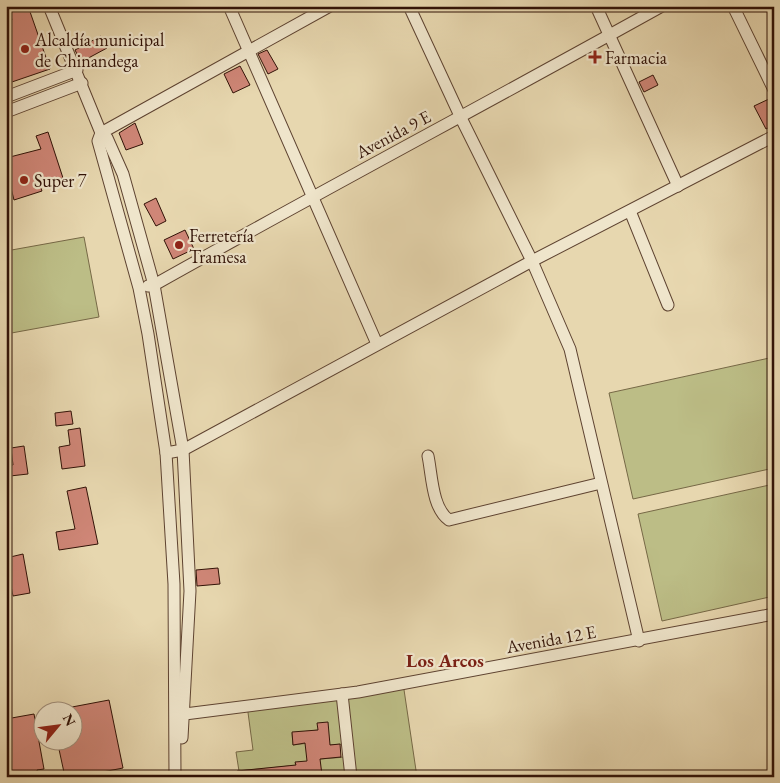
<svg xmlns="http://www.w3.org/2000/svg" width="780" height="783" viewBox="0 0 780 783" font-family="'EB Garamond',serif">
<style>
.green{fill:#bcbd86;stroke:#766846;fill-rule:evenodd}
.building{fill:#cf8677;stroke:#311207}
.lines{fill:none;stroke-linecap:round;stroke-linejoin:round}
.minor-casing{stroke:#5e4331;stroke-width:13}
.minor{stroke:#efe5cb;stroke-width:11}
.poi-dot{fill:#8f2418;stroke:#efe5cb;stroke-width:2}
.labels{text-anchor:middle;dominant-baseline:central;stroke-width:4.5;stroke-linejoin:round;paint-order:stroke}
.poi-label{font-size:18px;fill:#311207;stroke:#efe5cb;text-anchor:start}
.street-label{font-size:18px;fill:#311207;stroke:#efe5cb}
.neighbourhood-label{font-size:19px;font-weight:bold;fill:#7a1f14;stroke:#efe5cb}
</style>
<rect width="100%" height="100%" fill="#e7d7af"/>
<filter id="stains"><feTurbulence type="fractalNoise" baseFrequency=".004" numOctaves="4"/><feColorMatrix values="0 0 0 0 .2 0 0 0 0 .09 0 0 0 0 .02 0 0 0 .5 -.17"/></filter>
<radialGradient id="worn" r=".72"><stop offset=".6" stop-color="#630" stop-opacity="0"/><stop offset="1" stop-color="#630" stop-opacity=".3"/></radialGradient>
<g class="green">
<path d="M84 237 99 317 6 334V251Z"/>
<path d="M774 357V468L633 499 609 393Z"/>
<path d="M774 484V596L662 621 638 514Z"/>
<path d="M403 683 417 777H339L332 772 326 777H312L322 775 321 769 295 763 296 765 292 766 293 777H291L289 766 239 771 236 752 253 750 247 705ZM318 730 330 745 344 744 346 757 307 760 317 742 293 745 292 733Z"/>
</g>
<g class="building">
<path d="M28 6 50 69 6 84V22L12 20 10 12Z"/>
<path d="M101 36 107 48 81 62 75 50Z"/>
<path d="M267 50 278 69 268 74 258 54Z"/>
<path d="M240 66 250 85 233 93 224 74Z"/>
<path d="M653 75 658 85 644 92 639 82Z"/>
<path d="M769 99 774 108V125L766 129 754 106Z"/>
<path d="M135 123 143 144 126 150 119 133Z"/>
<path d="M48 132 63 178 40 186 42 191 14 200 6 168V158L41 149 36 136Z"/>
<path d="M156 198 166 221 156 226 144 204Z"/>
<path d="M185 230 194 249 173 259 164 240Z"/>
<path d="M71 411 73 424 56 426 55 413Z"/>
<path d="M80 428 85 466 62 469 59 447 70 445 68 430Z"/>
<path d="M24 446 28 474 10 476 8 465H13L11 448Z"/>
<path d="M86 487 98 544 59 550 56 532 75 529 67 491Z"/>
<path d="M23 554 30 593 13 596 9 576H6V558Z"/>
<path d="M218 568 220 584 197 586 196 570Z"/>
<path d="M109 700 123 768 77 777H65L57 740H72V707Z"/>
<path d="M34 714 44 769 37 770 38 777H6V719Z"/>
<path d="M328 722 330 745 340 744 341 757 320 759 322 775 237 777V771L296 765 295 762 307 761 305 743 293 745 292 732 318 730 317 723Z"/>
</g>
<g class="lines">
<g class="minor-casing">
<g id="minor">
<path d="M49 6 101 133 107 138 123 174 154 285 183 450 190 591 182 738"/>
<path d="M229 6 377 344"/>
<path d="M409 6 461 118 532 261 570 349 639 641"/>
<path d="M596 6 678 186"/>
<path d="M733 6 774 90"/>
<path d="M6 97 77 70"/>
<path d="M6 112 82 83"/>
<path d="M630 211 668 305"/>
<path d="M148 286 154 285C323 190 493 100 662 6"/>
<path d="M166 453 183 450 532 261 774 136"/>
<path d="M428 456C432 475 432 508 449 520L601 483"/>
<path d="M342 694 351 777"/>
<path d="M177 715 358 692 774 614"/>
<path d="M175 777 174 584 166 453 148 334 139 288 98 141 101 133 330 6"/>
</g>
</g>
<use href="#minor" class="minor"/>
</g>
<g class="poi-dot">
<circle cx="25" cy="49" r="5"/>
<path d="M592.5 49.5h5v5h5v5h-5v5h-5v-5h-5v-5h5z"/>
<circle cx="24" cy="180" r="5"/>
<circle cx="179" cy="245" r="5"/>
</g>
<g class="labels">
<g class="poi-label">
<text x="35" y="39">Alcaldía municipal<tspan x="35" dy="21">de Chinandega</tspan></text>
<text x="605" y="57">Farmacia</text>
<text x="34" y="180">Super 7</text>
<text x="189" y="235">Ferretería<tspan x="189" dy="21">Tramesa</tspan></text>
</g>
<g class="street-label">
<text transform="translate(393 134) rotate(-28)">Avenida 9 E</text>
<text transform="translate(551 639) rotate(-10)">Avenida 12 E</text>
</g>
<g class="neighbourhood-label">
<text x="445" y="660">Los Arcos</text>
</g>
</g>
<rect width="780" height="783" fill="none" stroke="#e7d7af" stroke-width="25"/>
<rect x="8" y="8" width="765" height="768" fill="none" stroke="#311207" stroke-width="2.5"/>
<rect x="12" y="12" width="755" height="758" fill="none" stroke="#311207"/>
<g transform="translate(58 726) rotate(61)"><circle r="24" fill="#efe5cb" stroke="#a3917d"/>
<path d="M0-4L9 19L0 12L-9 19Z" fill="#8f2418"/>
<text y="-8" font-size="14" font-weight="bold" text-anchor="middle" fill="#311207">N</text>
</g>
<rect width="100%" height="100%" filter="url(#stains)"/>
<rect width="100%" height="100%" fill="url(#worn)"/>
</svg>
